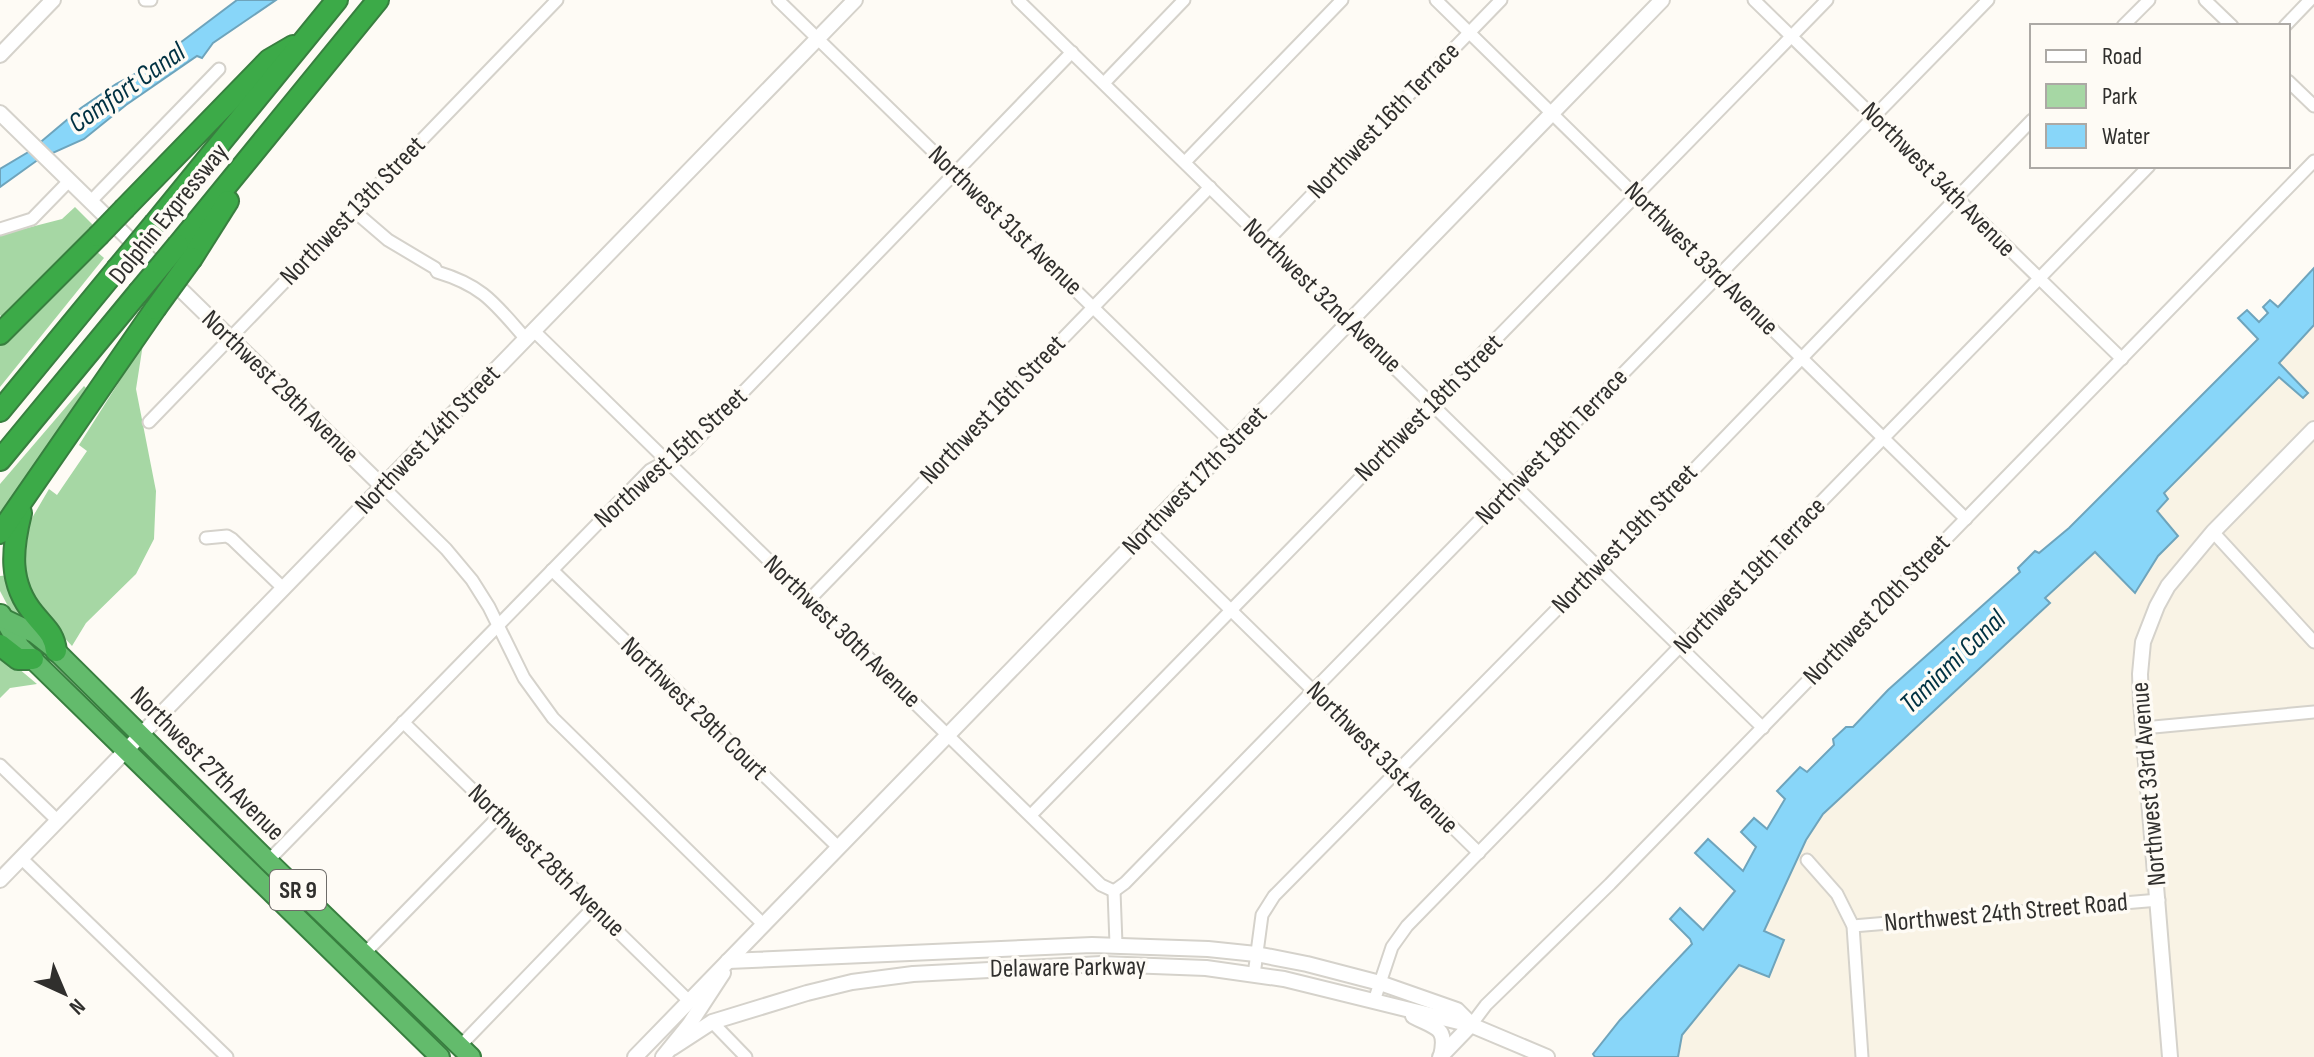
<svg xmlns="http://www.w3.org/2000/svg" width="2314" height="1057" viewBox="0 0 2314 1057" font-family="'Sofia Sans Condensed',sans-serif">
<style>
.built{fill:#f9f3e5}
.green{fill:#a6d7a4}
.water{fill:#88d6f9;stroke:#6ea4bc;stroke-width:2}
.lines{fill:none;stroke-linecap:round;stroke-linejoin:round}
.minor-casing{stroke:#d5d2cb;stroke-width:15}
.tertiary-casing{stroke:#d5d2cb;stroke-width:18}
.trunk-casing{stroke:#387f3f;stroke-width:22}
.motorway-casing{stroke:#387f3f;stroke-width:24}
.minor{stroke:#fff;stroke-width:11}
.tertiary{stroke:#fff;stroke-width:14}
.trunk{stroke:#63bb6c;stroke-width:18}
.motorway{stroke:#3caa48;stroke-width:20}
.motorway-bridge-casing{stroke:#387f3f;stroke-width:24;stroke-linecap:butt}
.motorway-bridge{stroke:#3caa48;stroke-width:20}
.labels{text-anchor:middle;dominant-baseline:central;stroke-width:7;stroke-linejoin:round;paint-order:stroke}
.shield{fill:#fefbf5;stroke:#6e6c69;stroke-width:2}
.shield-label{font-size:24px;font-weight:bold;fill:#302f2d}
.street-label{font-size:26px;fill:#302f2d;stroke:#fefbf5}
.water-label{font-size:28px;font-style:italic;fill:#003142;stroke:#fefbf5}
</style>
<rect width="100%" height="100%" fill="#fefbf5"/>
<path class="built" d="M2314 325V1057H1678L1682 1035 1740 964 1769 977 1764 932 1806 840 1828 808 2049 604 2045 598 2095 551 2135 593 2158 556 2178 536 2156 511 2164 493 2279 376 2303 398 2308 393 2279 363Z"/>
<g class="green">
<path d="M75 207 94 226 2 317 0 315V235L62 219Z"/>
<path d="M96 251 104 258 0 387V346Z"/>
<path d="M143 344 136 389 156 491 154 539 136 574 86 623 72 646 38 609 17 556 25 530 49 489 57 495 87 451 79 445Z"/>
<path d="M84 386 86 388 0 517V484Z"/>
<path d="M9 575 23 616 10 610 0 591V576Z"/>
<path d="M0 653 37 684 10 688 0 698Z"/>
</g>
<g class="water">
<path d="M237 0H276L213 43 202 58 197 56 126 105 84 139 39 159 0 187V169L30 151 81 108 116 84 148 67Z"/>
<path d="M2314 268V325L2279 363 2308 393 2303 398 2279 377 2164 493 2168 499 2157 511 2178 536 2158 556 2135 593 2095 552 2045 598 2050 603 1823 814 1806 840 1764 931 1784 940 1769 977 1739 965 1682 1035 1678 1057H1595L1593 1054 1620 1020 1692 944 1690 939 1670 919 1680 908 1703 930 1735 891 1695 853 1708 839 1743 871 1756 847 1741 832 1754 818 1767 829 1785 799 1777 791 1800 767 1807 772 1834 745 1833 739 1846 727H1853L1888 690 2020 572 2018 568 2035 551 2039 553 2069 528 2258 339 2238 318 2247 310 2259 322 2268 313 2263 307 2270 300 2278 307Z"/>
</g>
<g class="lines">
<g class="minor-casing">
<g id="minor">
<path d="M145 0H151"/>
<path d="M778 0 1232 443"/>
<path d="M1018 0 1763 728"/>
<path d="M1436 0 1966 519"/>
<path d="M1754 0 2122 359"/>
<path d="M2205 0 2232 26"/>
<path d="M2123 26 2149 0"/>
<path d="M2285 26 2310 0"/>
<path d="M2288 81 2314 106"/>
<path d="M1104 83 1184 0"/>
<path d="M1185 162 1342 0"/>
<path d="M90 202 219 69"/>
<path d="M353 210 388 240 435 268 437 272C484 286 495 304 526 339"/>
<path d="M0 229 32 219 69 181"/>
<path d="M1267 241 1501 0"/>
<path d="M534 331 1101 885 1114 891"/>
<path d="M149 422 557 0"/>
<path d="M383 487 446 549 472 580 489 607 524 678 553 718 763 924"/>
<path d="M1148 529 1479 853"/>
<path d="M2213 532 2314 642"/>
<path d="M206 538 227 536 232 539 284 589"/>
<path d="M552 570 838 847"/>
<path d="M810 599 1210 187"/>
<path d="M403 722 688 1000"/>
<path d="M2143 728 2314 712"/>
<path d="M0 765 58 821"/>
<path d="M1031 815 1827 0"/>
<path d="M21 858 227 1057"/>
<path d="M1807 860 1837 894 1853 926 1862 1057"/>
<path d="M268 861 650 470 688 449 1072 52"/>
<path d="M1114 891 1125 883 1988 0"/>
<path d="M1114 891 1116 944"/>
<path d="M1853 926 2159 900"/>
<path d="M364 954 499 816"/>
<path d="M1254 975 1262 915 1274 896 1650 515 2032 120"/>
<path d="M1374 1001 1392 947 1407 926 2149 166"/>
<path d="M712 1022 746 1057"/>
<path d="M1471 1025 1486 1005 1610 884 2314 161"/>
<path d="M460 1046 594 907"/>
</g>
</g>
<g class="tertiary-casing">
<g id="tertiary">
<path d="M0 55 53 0"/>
<path d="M0 113 383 487"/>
<path d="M0 880 855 0"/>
<path d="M728 961 1092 945 1208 949 1256 954 1307 964 1380 983 1457 1010 1471 1024"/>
<path d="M1413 1016C1435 1028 1448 1026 1441 1056"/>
<path d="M672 1048 712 1022 807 993 852 982 913 974 1101 964 1206 968 1284 979 1471 1025 1547 1057"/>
<path d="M635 1057 1662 0"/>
<path d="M663 1057 689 1025 723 973"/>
<path d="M1440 1057 1471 1025"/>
<path d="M2170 1057 2141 702 2140 674 2143 642 2157 606 2168 586 2213 532 2314 429"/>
</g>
</g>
<g class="trunk-casing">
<g id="trunk">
<path d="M1 614 20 647 440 1057"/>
<path d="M0 617 34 633 53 648 268 861 471 1057"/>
</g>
</g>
<g class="motorway-casing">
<g id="motorway">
<path d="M125 208 269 60 293 46"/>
<path d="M155 223 337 0"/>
<path d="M178 245 378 0"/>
<path d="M192 258 228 201"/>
<path d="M0 334 98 236"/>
<path d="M0 411 116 270"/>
<path d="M0 460 138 293"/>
<path d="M21 513C12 549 8 583 34 614 45 628 54 633 56 651"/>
<path d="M0 533 155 309"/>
<path d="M0 645 18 659H33"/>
</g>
</g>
<use href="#minor" class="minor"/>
<use href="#tertiary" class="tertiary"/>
<use href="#trunk" class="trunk"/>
<use href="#motorway" class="motorway"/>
<g class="motorway-bridge-casing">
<g id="motorway-bridge">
<path d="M98 236 125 208"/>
<path d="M116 270 155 223"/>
<path d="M138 293 178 245"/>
<path d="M155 309 192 258"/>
</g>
</g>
<use href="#motorway-bridge" class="motorway-bridge"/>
</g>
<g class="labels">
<rect class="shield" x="270" y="870" width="56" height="40" rx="6"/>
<g class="shield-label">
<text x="298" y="890">SR 9</text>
</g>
<g class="street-label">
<text transform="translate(1384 121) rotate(-46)">Northwest 16th Terrace</text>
<text transform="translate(1938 180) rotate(45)">Northwest 34th Avenue</text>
<text transform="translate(353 211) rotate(-46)">Northwest 13th Street</text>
<text transform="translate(169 214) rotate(-51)">Dolphin Expressway</text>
<text transform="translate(1005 221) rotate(44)">Northwest 31st Avenue</text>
<text transform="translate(1701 259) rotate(45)">Northwest 33rd Avenue</text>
<text transform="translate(1322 296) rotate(44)">Northwest 32nd Avenue</text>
<text transform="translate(280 387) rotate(44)">Northwest 29th Avenue</text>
<text transform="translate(1429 408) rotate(-45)">Northwest 18th Street</text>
<text transform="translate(993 410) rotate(-46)">Northwest 16th Street</text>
<text transform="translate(428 440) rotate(-46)">Northwest 14th Street</text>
<text transform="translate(1552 447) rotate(-46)">Northwest 18th Terrace</text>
<text transform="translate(671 458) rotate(-42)">Northwest 15th Street</text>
<text transform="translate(1195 481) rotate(-46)">Northwest 17th Street</text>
<text transform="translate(1625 539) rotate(-46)">Northwest 19th Street</text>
<text transform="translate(1750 576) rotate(-46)">Northwest 19th Terrace</text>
<text transform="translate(1877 610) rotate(-46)">Northwest 20th Street</text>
<text transform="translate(842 632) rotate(44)">Northwest 30th Avenue</text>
<text transform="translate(694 709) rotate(44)">Northwest 29th Court</text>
<text transform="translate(1382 758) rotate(45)">Northwest 31st Avenue</text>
<text transform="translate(207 764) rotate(45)">Northwest 27th Avenue</text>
<text transform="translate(2149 784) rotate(-95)">Northwest 33rd Avenue</text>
<text transform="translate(546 861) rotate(44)">Northwest 28th Avenue</text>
<text transform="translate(2006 913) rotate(-5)">Northwest 24th Street Road</text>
<text transform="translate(1068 968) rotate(-1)">Delaware Parkway</text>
</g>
<g class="water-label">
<text transform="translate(127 88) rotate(-35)">Comfort Canal</text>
<text transform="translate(1953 662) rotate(-44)">Tamiami Canal</text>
</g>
</g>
<rect x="2030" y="24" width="260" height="144" fill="#fefbf5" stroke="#aca9a5" stroke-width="2"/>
<rect x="2046" y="50" width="40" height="12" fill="#ffffff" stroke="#aca9a5" stroke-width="2"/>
<text x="2102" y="64" font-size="24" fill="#302f2d">Road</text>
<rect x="2046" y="84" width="40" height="24" fill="#a6d7a4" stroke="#aca9a5" stroke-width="2"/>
<text x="2102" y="104" font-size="24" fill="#302f2d">Park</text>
<rect x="2046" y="124" width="40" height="24" fill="#88d6f9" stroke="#aca9a5" stroke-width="2"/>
<text x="2102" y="144" font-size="24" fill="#302f2d">Water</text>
<g transform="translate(64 993) rotate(136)" stroke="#fefbf5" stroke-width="6" paint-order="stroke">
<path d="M0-6L14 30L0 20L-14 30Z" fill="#302f2d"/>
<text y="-12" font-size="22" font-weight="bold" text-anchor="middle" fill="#302f2d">N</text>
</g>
</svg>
